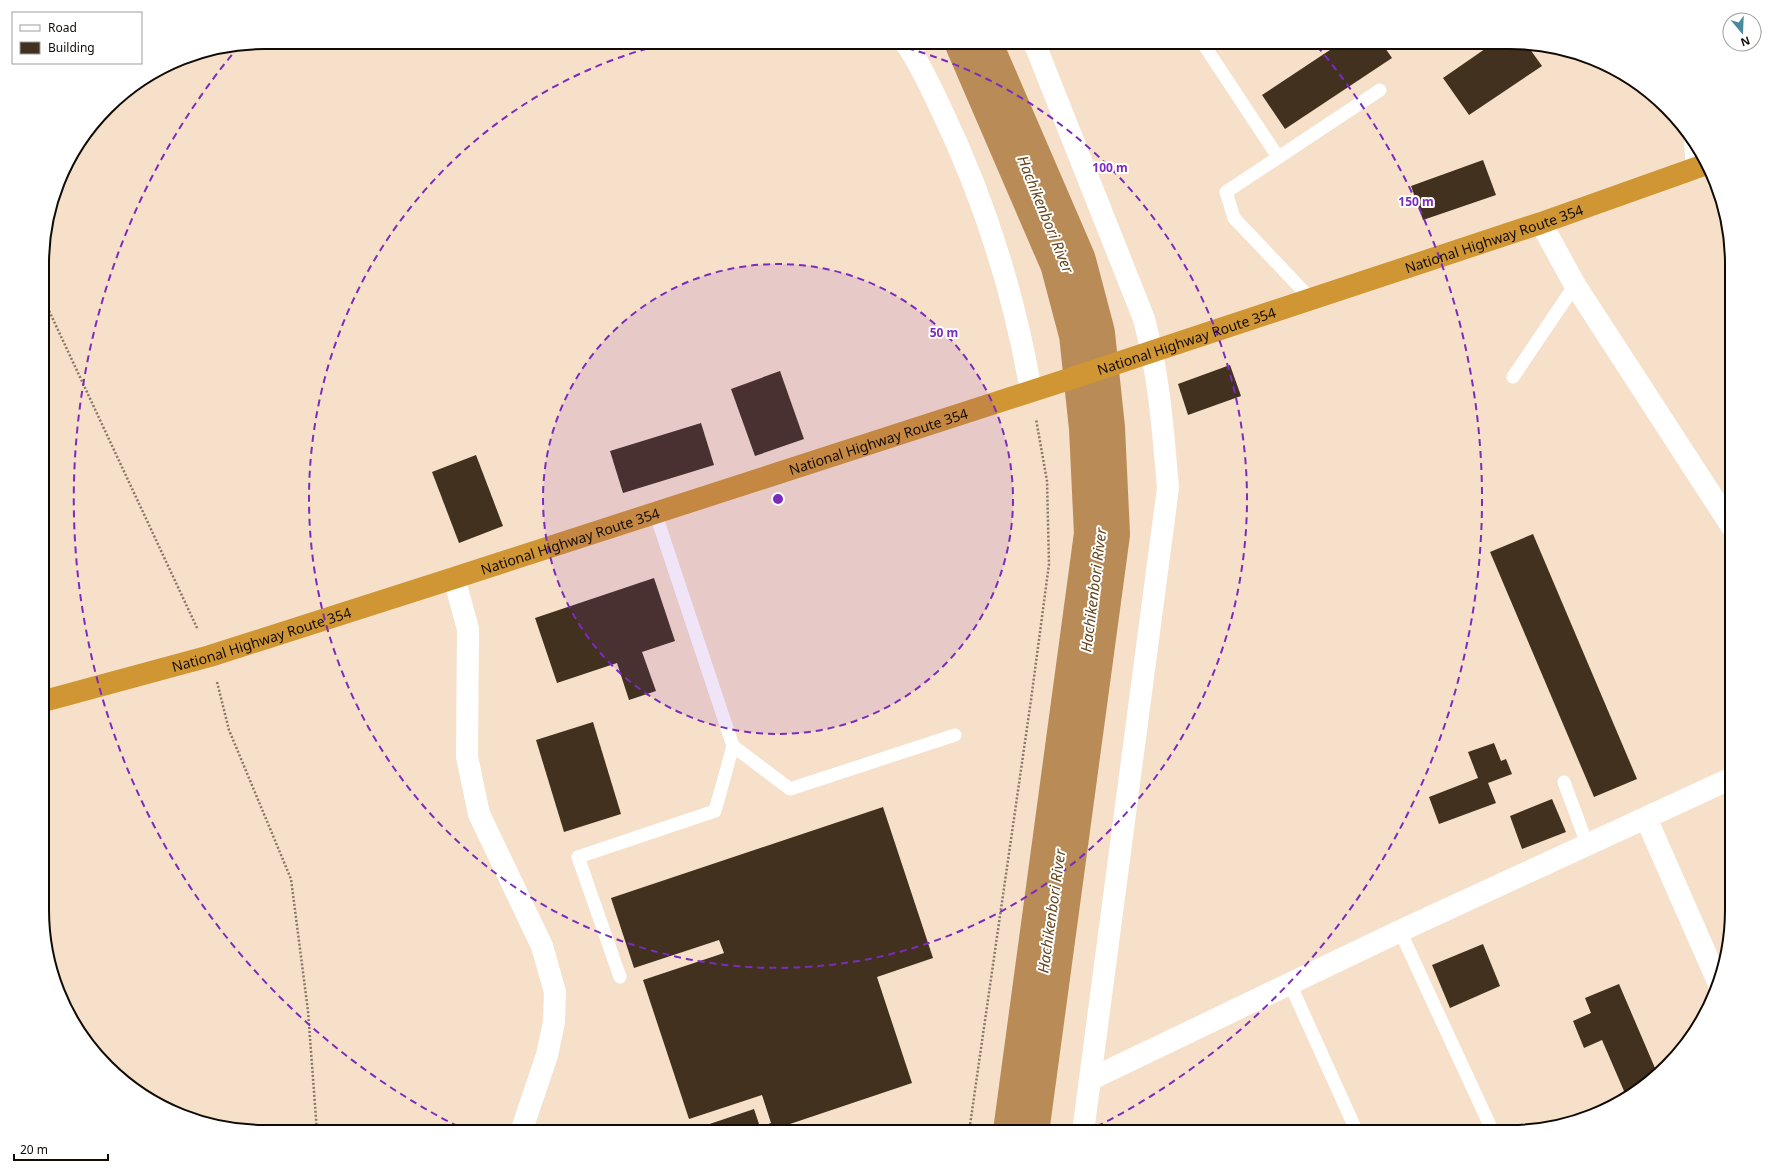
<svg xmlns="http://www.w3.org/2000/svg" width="1774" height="1174" viewBox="0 0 1774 1174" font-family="'Noto Sans',sans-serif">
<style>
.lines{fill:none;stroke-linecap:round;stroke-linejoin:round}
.river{stroke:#b98b56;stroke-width:56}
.building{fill:#42311e}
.path{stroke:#867769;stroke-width:2.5;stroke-dasharray:2 2;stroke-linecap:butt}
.service{stroke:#fff;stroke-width:13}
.minor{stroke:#fff;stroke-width:22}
.trunk{stroke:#d09633;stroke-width:22}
.ring{fill:none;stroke:#7b2cbf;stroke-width:2;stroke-dasharray:7 5}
.labels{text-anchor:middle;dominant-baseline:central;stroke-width:4;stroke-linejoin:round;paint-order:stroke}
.street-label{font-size:14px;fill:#120b05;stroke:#fff}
.water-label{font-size:15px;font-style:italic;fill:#65441c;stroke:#fff}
.rim{fill:none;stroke:#120b05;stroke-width:2}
.centre{fill:#7b2cbf;stroke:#fff;stroke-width:2}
.ring-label{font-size:12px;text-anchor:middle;font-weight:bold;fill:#7b2cbf;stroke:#fff;stroke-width:4;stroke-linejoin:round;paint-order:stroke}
</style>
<rect width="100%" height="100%" fill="#f6e0c9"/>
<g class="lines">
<path class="river" d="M973 42 1068 262 1087 334 1097 428 1102 534 1021 1132"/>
</g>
<g class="building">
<path d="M1342 42H1381L1392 58 1285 129 1262 95Z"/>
<path d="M1495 42H1510L1521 44 1523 46 1527 45 1542 66 1469 115 1443 78Z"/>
<path d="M1483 160 1496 195 1423 220 1411 186Z"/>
<path d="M1230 365 1241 396 1188 415 1178 384Z"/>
<path d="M780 371 804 439 755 456 731 389Z"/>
<path d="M701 423 714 465 623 493 610 451Z"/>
<path d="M476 455 503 526 459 543 432 472Z"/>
<path d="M1533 534 1637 779 1594 797 1490 552Z"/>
<path d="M654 578 675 641 642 652 656 691 629 700 617 663 557 683 535 618Z"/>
<path d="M593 722 621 814 564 832 536 740Z"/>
<path d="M1494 743 1501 761 1506 759 1512 774 1488 783 1496 803 1439 824 1429 797 1478 778 1468 752Z"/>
<path d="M1552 799 1566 832 1522 849 1510 816Z"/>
<path d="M883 807 933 958 877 977 912 1083 787 1125 789 1132H686L754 1109 760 1127 771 1123 762 1095 689 1119 643 980 724 953 719 940 634 968 611 898Z"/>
<path d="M1483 944 1500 986 1450 1008 1432 965Z"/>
<path d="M1619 984 1658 1075 1627 1098 1602 1040 1584 1048 1573 1021 1591 1013 1585 998Z"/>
</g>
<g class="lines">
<g class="path">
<path d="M44 300 198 630"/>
<path d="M217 682 229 730 291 879 308 1011 317 1132"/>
<path d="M969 1132 1031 700 1049 564 1047 481 1036 419"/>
</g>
<g class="service">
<path d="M1202 42 1278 157"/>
<path d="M1310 298 1234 218 1226 192 1380 90"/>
<path d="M1513 377 1575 285"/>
<path d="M655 512 733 746 790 789 955 735"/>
<path d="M1564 782 1587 844"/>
<path d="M1400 931 1493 1132"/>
<path d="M620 977 578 857 715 811 733 746"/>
<path d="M1290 984 1357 1132"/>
</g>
<g class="minor">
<path d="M905 42C920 63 930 86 941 109 984 198 1014 293 1031 391"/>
<path d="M1034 42 1144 319C1159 374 1163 430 1168 488L1083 1132"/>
<path d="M1695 143 1697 168"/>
<path d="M1541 223 1575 285 1732 527"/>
<path d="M454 578 468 629 467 757 479 814 542 946 555 992 554 1022 547 1055 521 1132"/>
<path d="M1646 818 1719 984"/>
<path d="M1091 1079 1400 931 1732 778"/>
</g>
<path class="trunk" id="s1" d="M44 701 210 656 454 578 1063 381 1541 223 1707 164"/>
</g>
<circle cx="778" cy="499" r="235" fill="#7b2cbf" fill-opacity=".12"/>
<g class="ring">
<circle cx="778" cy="499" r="235"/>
<path d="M884 42A469 469 0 1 1 672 42"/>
<path d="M469 1132A704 704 0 0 1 235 51M1317 46A704 704 0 0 1 1092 1129"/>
</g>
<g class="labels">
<g class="street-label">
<text stroke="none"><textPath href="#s1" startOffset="1522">National Highway Route 354</textPath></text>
<text stroke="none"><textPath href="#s1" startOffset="1198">National Highway Route 354</textPath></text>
<text stroke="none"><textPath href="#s1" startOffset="874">National Highway Route 354</textPath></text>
<text stroke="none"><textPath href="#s1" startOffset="550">National Highway Route 354</textPath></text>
<text stroke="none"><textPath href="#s1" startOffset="226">National Highway Route 354</textPath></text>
</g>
<g class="water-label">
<text transform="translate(1046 214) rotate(68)">Hachikenbori River</text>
<text transform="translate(1093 590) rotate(-83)">Hachikenbori River</text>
<text transform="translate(1051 911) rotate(-82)">Hachikenbori River</text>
</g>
</g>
<path d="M0 0H1774V1174H0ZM264 49H1510A215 215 0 0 1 1725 264V910A215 215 0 0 1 1510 1125H264A215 215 0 0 1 49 910V264A215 215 0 0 1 264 49Z" fill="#fff" fill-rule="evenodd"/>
<path class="rim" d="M264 49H1510A215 215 0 0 1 1725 264V910A215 215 0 0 1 1510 1125H264A215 215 0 0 1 49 910V264A215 215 0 0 1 264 49Z"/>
<circle cx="778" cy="499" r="6" class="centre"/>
<g class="ring-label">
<text x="1110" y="172">100 m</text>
<text x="1416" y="206">150 m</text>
<text x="944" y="337">50 m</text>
</g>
<rect x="12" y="12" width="130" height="52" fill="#ffffff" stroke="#a09d9b"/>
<rect x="20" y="25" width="20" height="6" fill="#ffffff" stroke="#a09d9b"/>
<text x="48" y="32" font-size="12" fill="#120b05">Road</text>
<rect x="20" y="42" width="20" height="12" fill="#42311e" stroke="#a09d9b"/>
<text x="48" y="52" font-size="12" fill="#120b05">Building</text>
<g transform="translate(1742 32) rotate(161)"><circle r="19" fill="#ffffff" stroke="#a09d9b"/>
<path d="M0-3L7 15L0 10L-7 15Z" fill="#48899c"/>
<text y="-6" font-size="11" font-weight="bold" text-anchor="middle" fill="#120b05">N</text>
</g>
<path d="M14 1154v6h94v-6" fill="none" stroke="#120b05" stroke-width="2"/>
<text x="20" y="1154" font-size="12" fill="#120b05" stroke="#ffffff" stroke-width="3" paint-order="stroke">20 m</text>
</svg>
